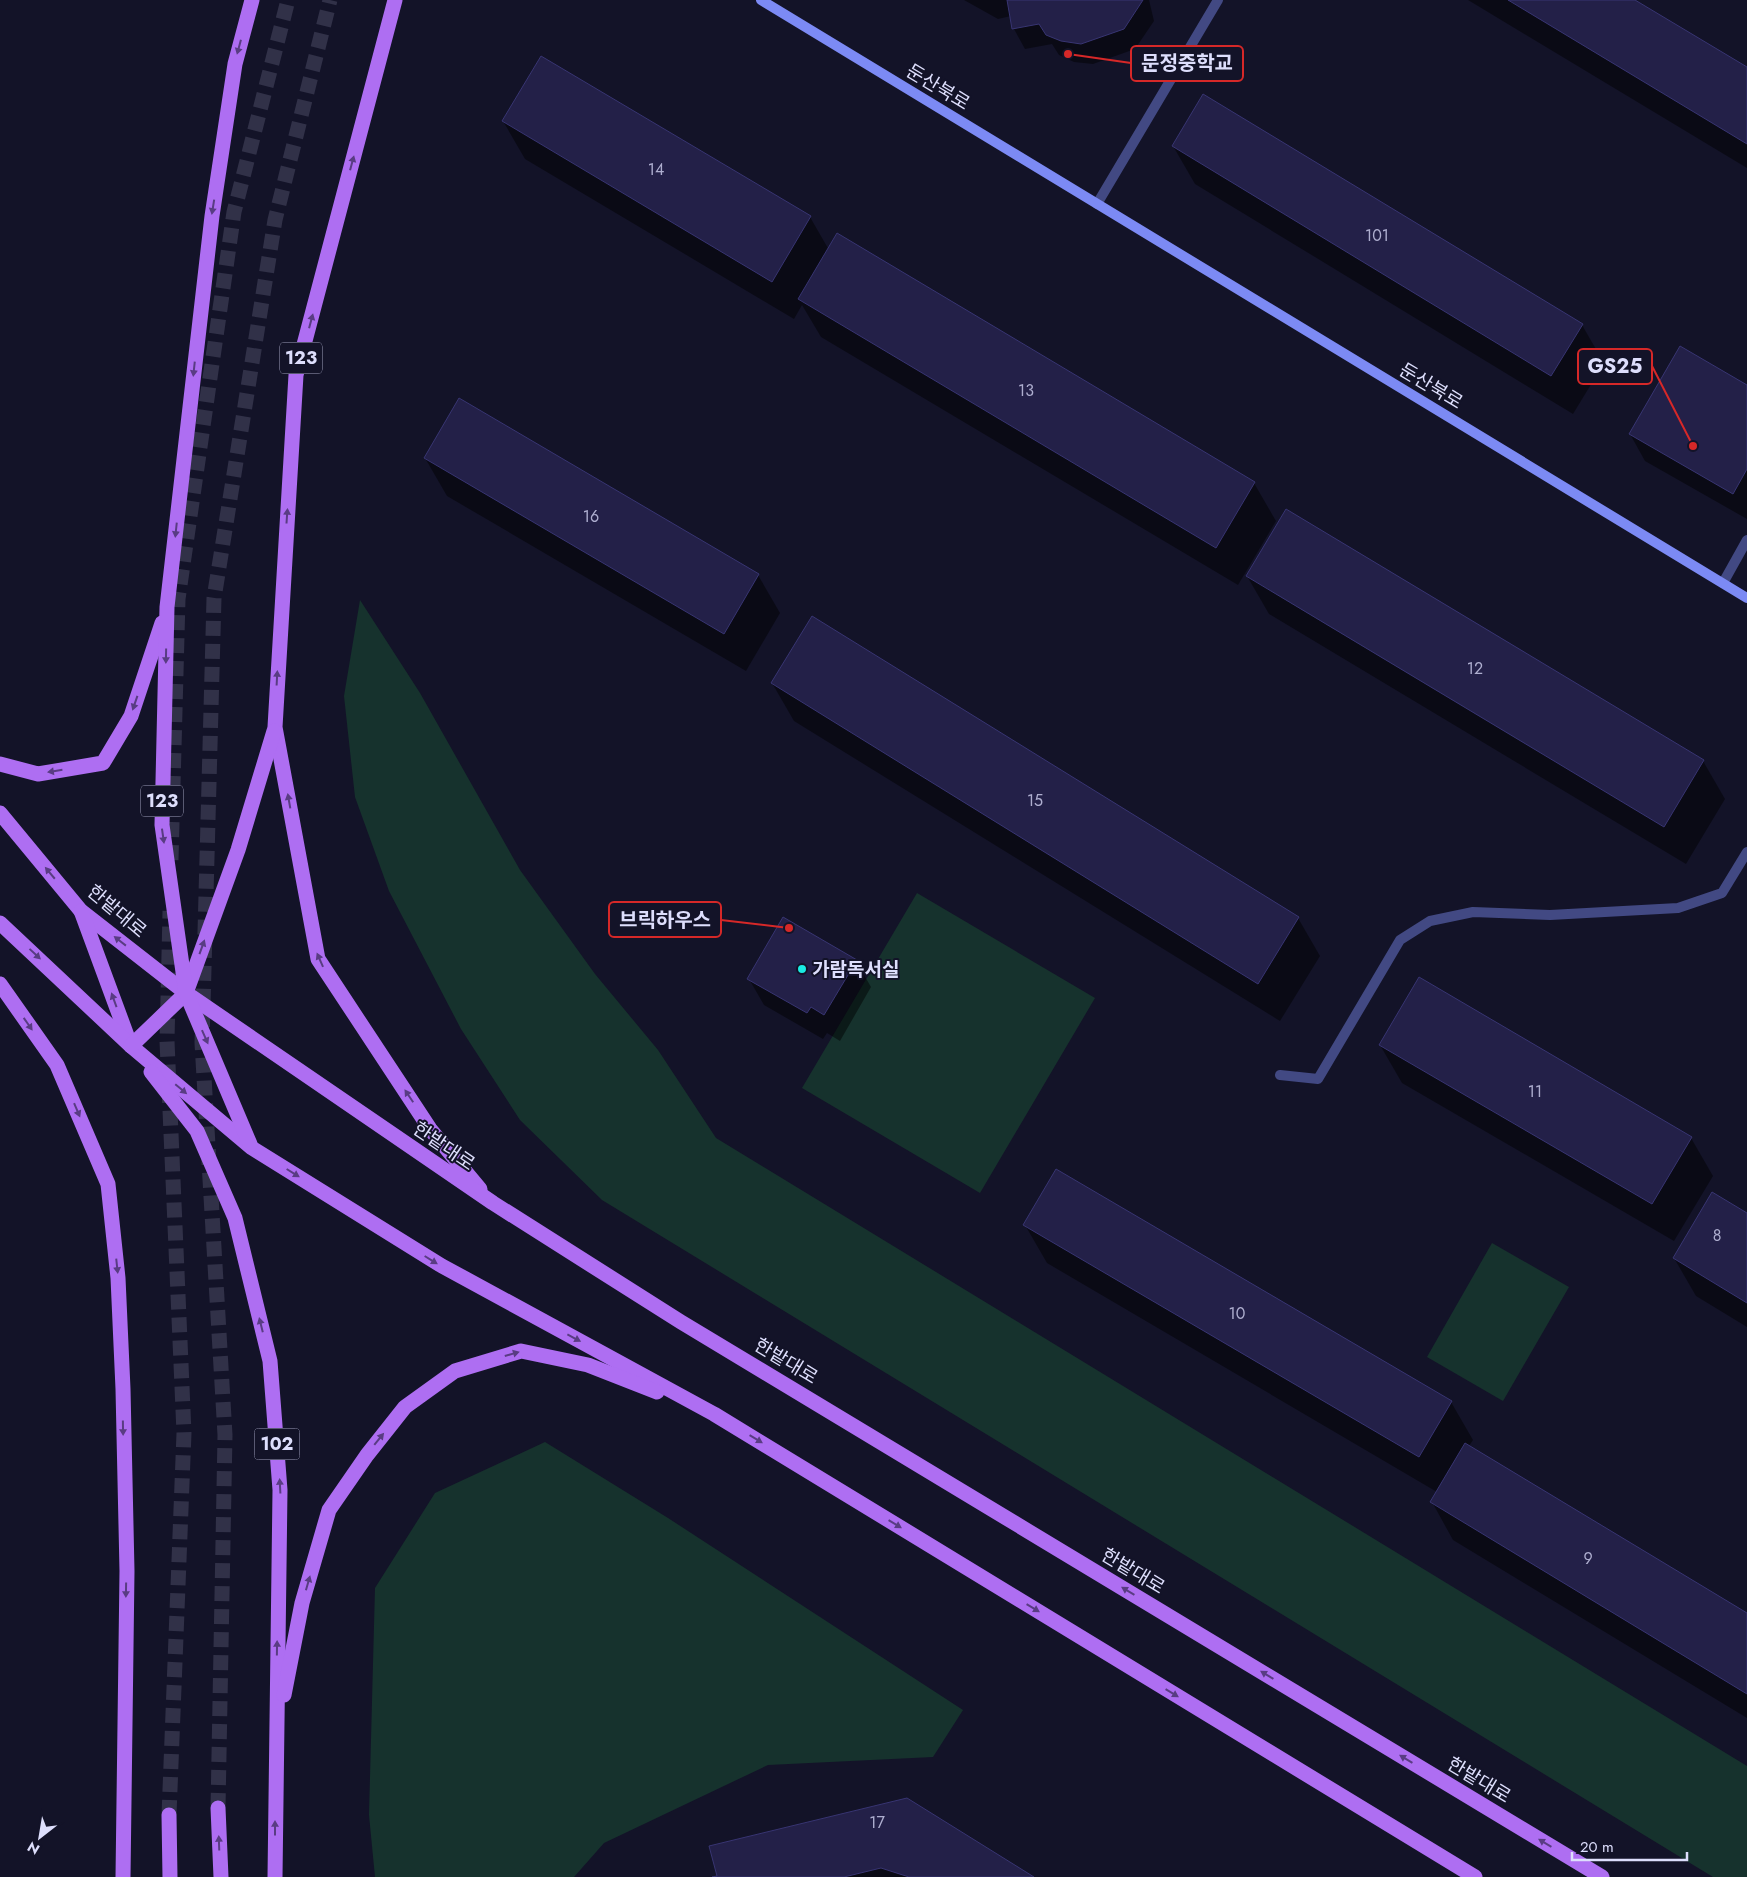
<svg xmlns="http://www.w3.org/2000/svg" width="1747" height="1877" viewBox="0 0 1747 1877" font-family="Jost,'Noto Sans KR',sans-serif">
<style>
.green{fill:#16322d}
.shadow{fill:#0007}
.building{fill:#232048;stroke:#383572}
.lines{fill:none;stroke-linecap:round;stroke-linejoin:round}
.primary-tunnel{stroke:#313148;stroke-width:15;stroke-dasharray:15 8;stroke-linecap:butt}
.lane{stroke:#424983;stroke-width:10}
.street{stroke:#424983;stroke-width:10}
.secondary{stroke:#7c8af4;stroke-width:10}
.primary{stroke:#ae6ef2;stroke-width:15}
.oneway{fill:#593c83}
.poi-dot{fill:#1aebe3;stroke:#131328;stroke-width:2}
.labels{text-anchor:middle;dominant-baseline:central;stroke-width:4;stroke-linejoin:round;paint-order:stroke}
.number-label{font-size:16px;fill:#aeaecf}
.shield{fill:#131328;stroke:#a0a1bc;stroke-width:1}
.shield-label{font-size:18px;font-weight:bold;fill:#dddefc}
.street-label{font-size:19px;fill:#dddefc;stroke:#131328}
.poi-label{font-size:19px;font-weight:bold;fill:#dddefc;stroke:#131328;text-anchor:start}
.leader{fill:none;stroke:#d62828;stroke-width:2}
.callout-dot{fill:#d62828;stroke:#131328;stroke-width:2}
.callout{fill:#131328;stroke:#d62828;stroke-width:2}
.callout-label{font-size:20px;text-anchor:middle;font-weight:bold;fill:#dddefc}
</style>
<rect width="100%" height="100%" fill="#131328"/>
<g class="green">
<path d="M360 600 420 693 520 870 595 974 658 1050 716 1138 1747 1766V1877H1713L602 1200 520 1120 461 1029 389 891 355 797 344 696Z"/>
<path d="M917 893 1095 998 980 1193 802 1088Z"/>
<path d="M1492 1243 1569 1287 1503 1401 1427 1357Z"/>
<path d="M545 1442 668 1518 963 1710 933 1757 768 1765 604 1843 574 1877H375L369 1815 375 1588 435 1493Z"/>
</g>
<g class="shadow">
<path d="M964 0H1149L1154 21 1135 49 1093 64 1074 62 1059 55 1052 44 1025 49 1014 29 1011 16 998 19Z"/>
<path d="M1468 0H1633L1747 69V168Z"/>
<path d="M503 121 810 217 829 250 1254 483 1276 521 1238 585 821 337 802 305 794 319 525 159Z"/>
<path d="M1173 146 1582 325 1604 363 1573 414 1195 184Z"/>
<path d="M1747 386V519L1645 461 1630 434Z"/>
<path d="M425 458 758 575 780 613 746 671 447 496Z"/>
<path d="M1247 576 1703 761 1725 799 1686 864 1269 614Z"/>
<path d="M772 683 1298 918 1320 956 1280 1021 794 721Z"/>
<path d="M856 961 871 987 840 1041 827 1033 823 1039 764 1005 749 979Z"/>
<path d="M1380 1045 1691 1138 1713 1176 1674 1241 1402 1083Z"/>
<path d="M1747 1214V1327L1696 1296 1674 1258Z"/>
<path d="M1025 1225 1451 1402 1473 1440 1469 1446 1747 1615V1718L1453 1540 1432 1502 1437 1492 1047 1263Z"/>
<path d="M711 1847 1031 1877H717Z"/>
</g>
<g class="building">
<path d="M1007 0H1143L1124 29 1081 44 1061 41 1046 35 1039 24 1012 29Z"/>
<path d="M1508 0H1635L1747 67V144Z"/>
<path d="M541 56 811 216 772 282 502 121Z"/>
<path d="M1203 94 1583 324 1551 376 1172 146Z"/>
<path d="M837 233 1255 482 1216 548 798 299Z"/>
<path d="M1680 346 1747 385V469L1733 494 1629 434Z"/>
<path d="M459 398 759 574 724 634 424 458Z"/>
<path d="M1286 509 1704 760 1664 827 1246 576Z"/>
<path d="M812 616 1299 917 1258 984 771 683Z"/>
<path d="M783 917 857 960 824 1015 811 1007 807 1013 747 979Z"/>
<path d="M1419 977 1692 1137 1652 1204 1379 1045Z"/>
<path d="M1056 1169 1452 1401 1419 1457 1023 1225Z"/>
<path d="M1712 1192 1747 1213V1303L1673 1258Z"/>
<path d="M1465 1443 1747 1613V1694L1430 1502Z"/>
<path d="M907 1798 1034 1877H909L881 1868 844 1877H712L717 1876 709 1846Z"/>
</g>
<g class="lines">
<g class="primary-tunnel">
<path d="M171 860 178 599 234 212 288 0"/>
<path d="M218 1808 225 1435 202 1043 214 598 275 220 330 0"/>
<path d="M169 1815 184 1433 167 1041 170 911"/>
</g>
<g class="lane">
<path d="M1723 583 1747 540"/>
<path d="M1280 1075 1318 1079 1400 940 1430 921 1473 912 1550 915 1678 908 1722 893 1747 852"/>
</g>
<path class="street" d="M1097 204 1218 0"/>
<path class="secondary" d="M761 0 1747 598"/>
<g class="primary">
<path d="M395 0 296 375 275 727 318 959 430 1129 480 1189"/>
<path d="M0 764 38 774 103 763 131 716 162 623"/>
<path d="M0 813 81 911 186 993 493 1203 681 1322 1602 1877"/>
<path d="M81 911 129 1041"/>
<path d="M0 923 131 1046 252 1148 442 1266 714 1414 1475 1877"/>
<path d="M0 984 57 1065 108 1184 118 1278 123 1389 127 1571 123 1877"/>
<path d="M131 1046 186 993 238 850 274 731"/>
<path d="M151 1072 197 1131 235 1218 270 1361 280 1490 275 1877"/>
<path d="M250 1144 186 993 162 825 167 607 212 216 235 64 252 0"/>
<path d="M284 1695 302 1603 329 1510 367 1455 405 1407 455 1371 521 1351 588 1365 657 1392"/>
<path d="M218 1808 221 1877"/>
<path d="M169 1815 170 1877"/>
</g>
</g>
<defs><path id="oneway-solid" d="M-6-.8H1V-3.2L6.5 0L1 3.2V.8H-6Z" transform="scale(1.25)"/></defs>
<g class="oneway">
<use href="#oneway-solid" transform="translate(239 47) rotate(105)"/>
<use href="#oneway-solid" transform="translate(352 163) rotate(-75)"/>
<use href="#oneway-solid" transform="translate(213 207) rotate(99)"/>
<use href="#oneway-solid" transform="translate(311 321) rotate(-75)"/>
<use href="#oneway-solid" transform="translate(194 369) rotate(96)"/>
<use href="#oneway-solid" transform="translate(287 516) rotate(-86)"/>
<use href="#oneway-solid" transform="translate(176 530) rotate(96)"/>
<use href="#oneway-solid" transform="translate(166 656) rotate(91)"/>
<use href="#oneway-solid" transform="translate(277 678) rotate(-87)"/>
<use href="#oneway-solid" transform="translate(135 703) rotate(109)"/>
<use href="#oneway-solid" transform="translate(55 771) rotate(171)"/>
<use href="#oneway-solid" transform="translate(289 801) rotate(-100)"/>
<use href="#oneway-solid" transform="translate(163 836) rotate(82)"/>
<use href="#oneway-solid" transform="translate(50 873) rotate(-130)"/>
<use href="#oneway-solid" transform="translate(120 941) rotate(-142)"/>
<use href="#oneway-solid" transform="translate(202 947) rotate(-70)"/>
<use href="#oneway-solid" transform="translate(35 954) rotate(43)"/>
<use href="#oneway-solid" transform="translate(320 960) rotate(-114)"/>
<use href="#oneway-solid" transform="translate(114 1000) rotate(-110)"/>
<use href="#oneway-solid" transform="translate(28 1024) rotate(55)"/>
<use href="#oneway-solid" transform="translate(205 1037) rotate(66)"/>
<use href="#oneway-solid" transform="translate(181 1089) rotate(40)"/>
<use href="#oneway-solid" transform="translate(409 1096) rotate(-124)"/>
<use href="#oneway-solid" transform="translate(77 1110) rotate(67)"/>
<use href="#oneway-solid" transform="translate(293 1173) rotate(32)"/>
<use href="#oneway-solid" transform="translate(431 1260) rotate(32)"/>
<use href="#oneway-solid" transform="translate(117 1266) rotate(84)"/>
<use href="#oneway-solid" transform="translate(261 1325) rotate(-104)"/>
<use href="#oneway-solid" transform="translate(574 1338) rotate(28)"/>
<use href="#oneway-solid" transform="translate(512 1354) rotate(-16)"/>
<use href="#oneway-solid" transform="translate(123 1428) rotate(89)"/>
<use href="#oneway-solid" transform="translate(379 1439) rotate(-51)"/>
<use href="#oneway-solid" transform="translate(756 1439) rotate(31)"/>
<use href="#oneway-solid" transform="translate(280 1486) rotate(-93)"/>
<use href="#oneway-solid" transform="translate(895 1524) rotate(31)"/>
<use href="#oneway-solid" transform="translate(308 1583) rotate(-74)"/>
<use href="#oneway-solid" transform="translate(126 1590) rotate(91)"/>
<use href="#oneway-solid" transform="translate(1128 1591) rotate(-149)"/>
<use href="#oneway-solid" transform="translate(1033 1608) rotate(31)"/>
<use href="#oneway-solid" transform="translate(277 1648) rotate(-89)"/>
<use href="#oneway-solid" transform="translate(1267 1675) rotate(-149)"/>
<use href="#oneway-solid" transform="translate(1172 1693) rotate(31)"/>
<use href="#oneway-solid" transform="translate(1406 1759) rotate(-149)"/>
<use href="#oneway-solid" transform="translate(275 1828) rotate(-90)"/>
<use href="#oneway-solid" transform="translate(219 1843) rotate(-92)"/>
<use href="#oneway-solid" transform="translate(1545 1843) rotate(-149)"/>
</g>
<circle class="poi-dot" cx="802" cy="969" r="5"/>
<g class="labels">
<g class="number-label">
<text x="656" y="169">14</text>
<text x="1377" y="235">101</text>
<text x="1026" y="390">13</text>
<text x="591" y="516">16</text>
<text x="1475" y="668">12</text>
<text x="1035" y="800">15</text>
<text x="1535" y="1091">11</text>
<text x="1717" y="1235">8</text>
<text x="1237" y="1313">10</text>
<text x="1588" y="1558">9</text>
<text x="877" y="1822">17</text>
</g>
<g class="shield">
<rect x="280" y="342.5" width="42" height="31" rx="4"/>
<rect x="141" y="785.5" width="42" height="31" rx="4"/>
<rect x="254.5" y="1428.5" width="45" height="31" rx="4"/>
</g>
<g class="shield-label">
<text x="301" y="358">123</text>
<text x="162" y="801">123</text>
<text x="277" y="1444">102</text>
</g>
<g class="street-label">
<text transform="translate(938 87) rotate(31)">둔산북로</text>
<text transform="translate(1431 386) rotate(31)">둔산북로</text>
<text transform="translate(117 911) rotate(40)">한밭대로</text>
<text transform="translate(444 1146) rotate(34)">한밭대로</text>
<text transform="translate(786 1361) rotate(31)">한밭대로</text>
<text transform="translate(1133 1571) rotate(31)">한밭대로</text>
<text transform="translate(1479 1780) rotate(31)">한밭대로</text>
</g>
<g class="poi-label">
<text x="812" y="969">가람독서실</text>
</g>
</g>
<path class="leader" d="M1068 54L1131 63M1693 446L1652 366M789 928L721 920"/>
<g class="callout-dot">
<circle cx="1068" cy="54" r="5"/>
<circle cx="1693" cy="446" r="5"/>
<circle cx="789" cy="928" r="5"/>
</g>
<g class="callout">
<rect x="1131" y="46" width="112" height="35" rx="5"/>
<rect x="1578" y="349" width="74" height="35" rx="5"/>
<rect x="609" y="902" width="112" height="35" rx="5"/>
</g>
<g class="callout-label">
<text x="1187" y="70">문정중학교</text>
<text x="1615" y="373">GS25</text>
<text x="665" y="927">브릭하우스</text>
</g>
<g transform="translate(40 1837) rotate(211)" stroke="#131328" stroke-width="4" paint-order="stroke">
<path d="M0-4L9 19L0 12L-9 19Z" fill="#dddefc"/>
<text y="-8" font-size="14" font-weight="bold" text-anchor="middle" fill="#dddefc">N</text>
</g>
<path d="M1572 1852v8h115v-8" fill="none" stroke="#dddefc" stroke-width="2.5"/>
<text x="1580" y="1852" font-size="15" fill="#dddefc" stroke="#131328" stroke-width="4" paint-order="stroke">20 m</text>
</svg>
